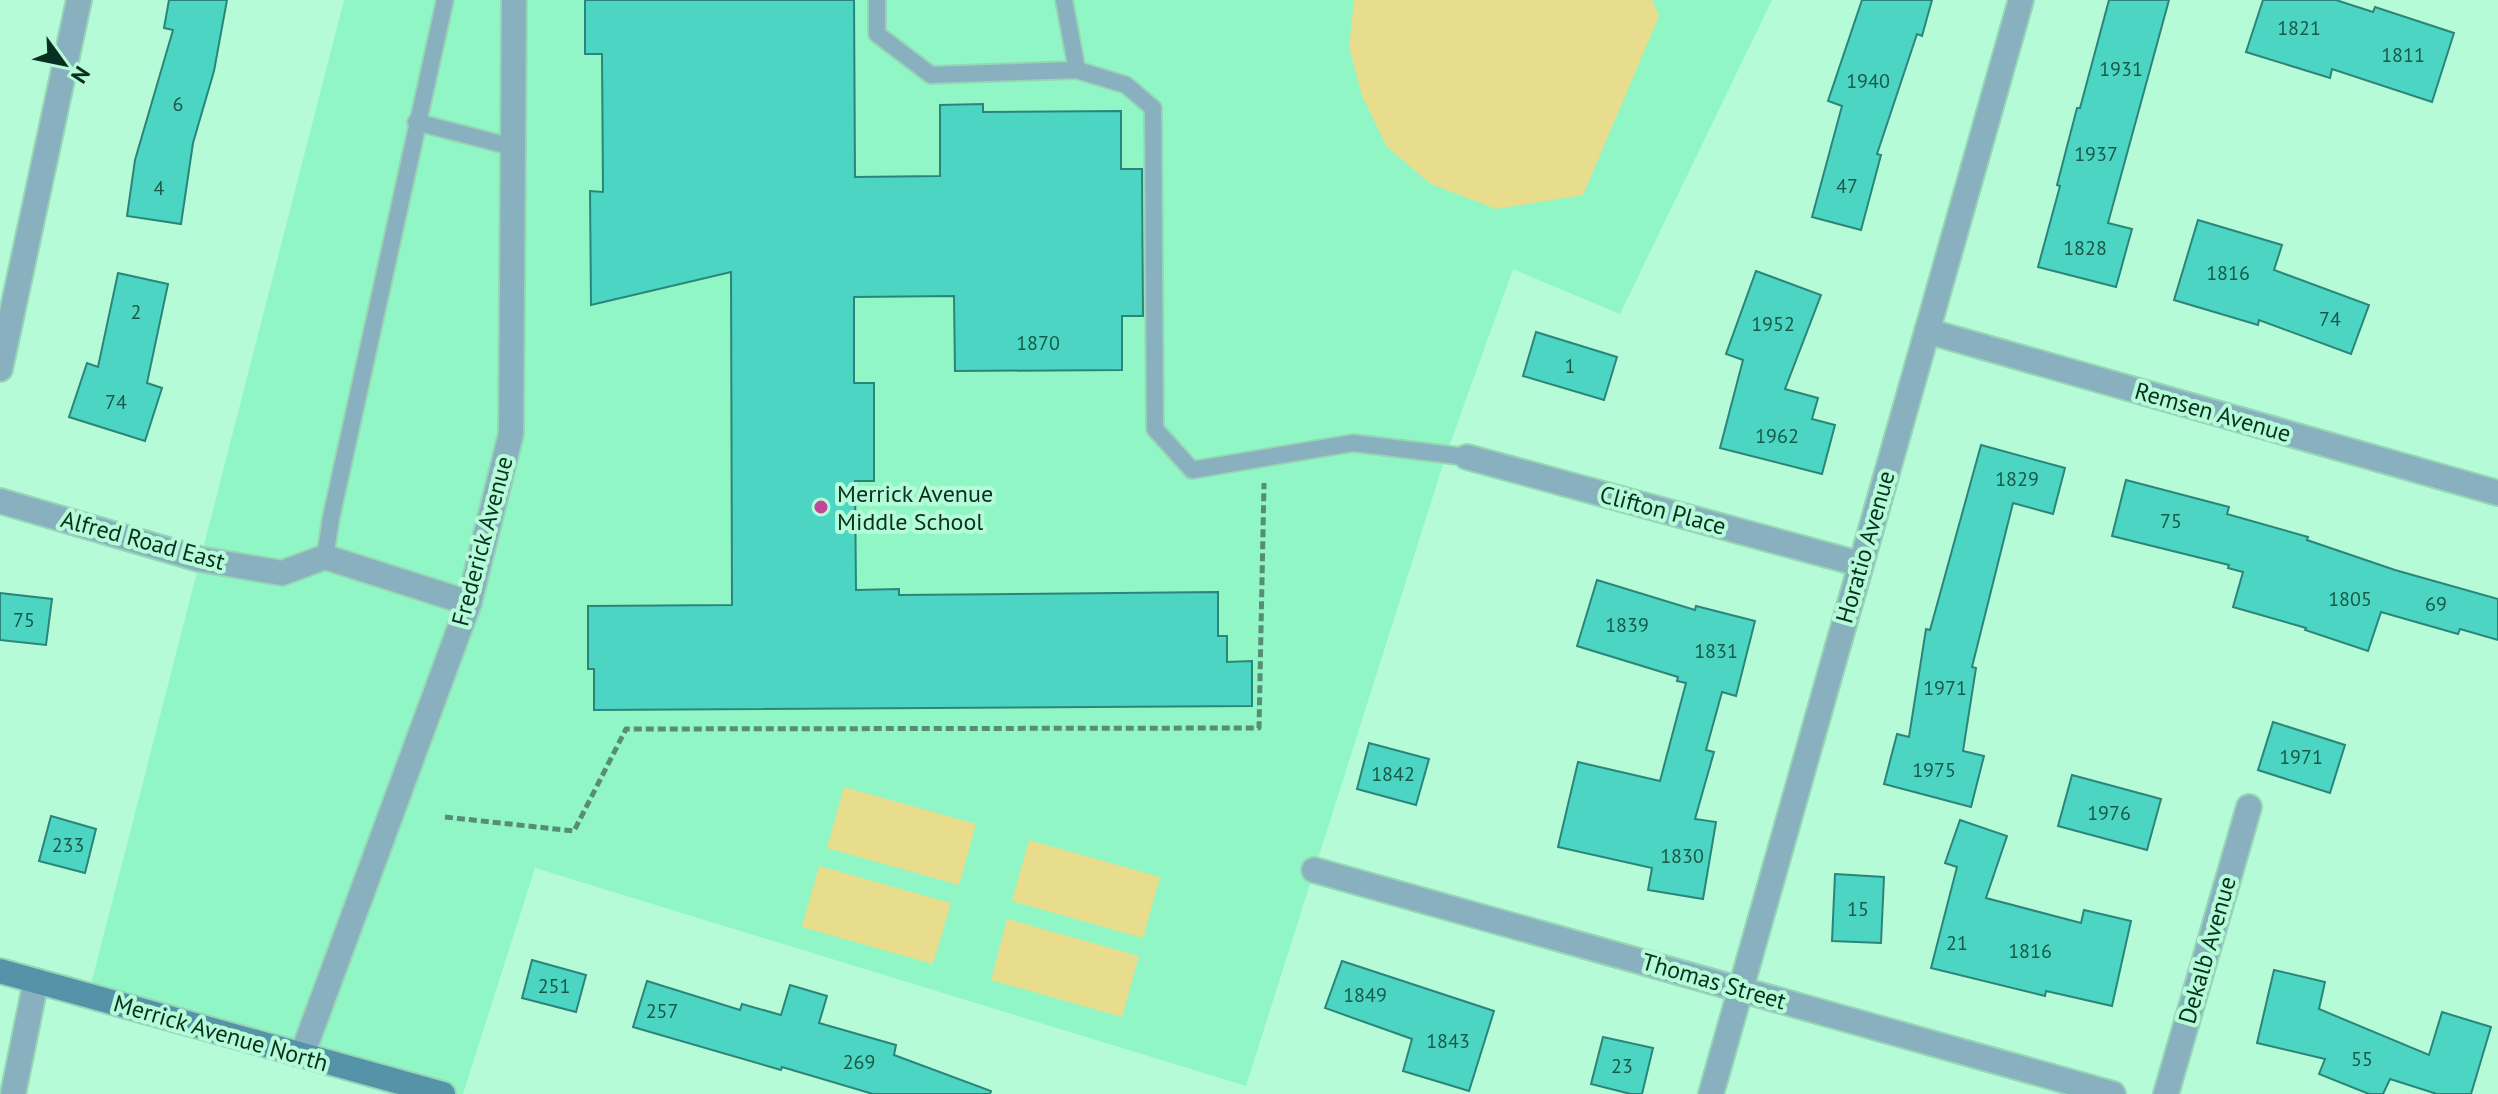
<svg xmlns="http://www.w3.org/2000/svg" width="2498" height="1094" viewBox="0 0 2498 1094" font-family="'PT Sans',sans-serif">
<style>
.built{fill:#91f6c6}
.green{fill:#e7dd8d}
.building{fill:#4bd5c2;stroke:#2c8579;stroke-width:2}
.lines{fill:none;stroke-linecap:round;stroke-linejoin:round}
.lane-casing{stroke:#96d6b7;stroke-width:20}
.street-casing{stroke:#96d6b7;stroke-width:28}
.secondary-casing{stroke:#96d6b7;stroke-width:28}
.path{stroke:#578d74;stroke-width:5;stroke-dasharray:8 4;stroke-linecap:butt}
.lane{stroke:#88b0be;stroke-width:16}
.street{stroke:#88b0be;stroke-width:24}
.secondary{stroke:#5493a8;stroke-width:24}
.poi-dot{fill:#c0479a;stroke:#b5fbd8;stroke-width:3}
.labels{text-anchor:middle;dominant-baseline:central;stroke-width:8;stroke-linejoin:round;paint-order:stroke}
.number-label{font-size:20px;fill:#195948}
.street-label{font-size:24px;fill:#083020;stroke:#b5fbd8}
.poi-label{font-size:24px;fill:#083020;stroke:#b5fbd8;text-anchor:start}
</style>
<rect width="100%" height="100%" fill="#b5fbd8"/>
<path class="built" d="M344 0H1772L1620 314 1513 269 1446 455 1246 1086 535 868 463 1094H443L88 996Z"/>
<g class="green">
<path d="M1354 0H1652L1659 16 1583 195 1496 209 1431 184 1387 147 1362 96 1349 47Z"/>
<path d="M844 787 976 824 959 885 827 848Z"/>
<path d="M1029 840 1160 877 1143 938 1012 901Z"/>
<path d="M819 866 951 903 933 964 802 927Z"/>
<path d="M1007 919 1139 956 1122 1017 991 980Z"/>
</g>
<g class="building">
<path d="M169 0H227L214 71 193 143 181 224 127 216 135 160 173 30 164 28Z"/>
<path d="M585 0H854L855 177 940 176V105L983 104V112L1121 111V169H1142L1143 316H1122V370L955 371 954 296 854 297V383H874V481H855L856 590 899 589V595L1218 592V636H1227V662L1252 661V706L594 710V669H588V606L732 605 731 272 591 305 590 191 603 192 602 54H585Z"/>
<path d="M1862 0H1932L1922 36 1917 34 1877 154 1881 155 1861 230 1812 217 1842 106 1828 101Z"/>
<path d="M2109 0H2169L2108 223 2132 229 2116 287 2038 267 2060 186 2057 185 2077 108H2080Z"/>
<path d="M2263 0H2336L2373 12 2375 7 2454 33 2432 102 2332 69 2330 78 2246 52Z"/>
<path d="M2198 220 2282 245 2274 270 2369 305 2351 354 2259 320 2258 325 2174 300Z"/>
<path d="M1756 271 1821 295 1785 389 1818 398 1812 419 1835 425 1822 474 1720 448 1743 360 1726 354Z"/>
<path d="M118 273 168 284 147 383 162 388 145 441 69 417 87 363 98 367Z"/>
<path d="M1536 332 1617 357 1604 400 1523 376Z"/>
<path d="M1981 445 2065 468 2053 514 2013 503 1972 667 1976 668 1963 751 1984 756 1971 807 1884 784 1897 734 1909 737 1926 629 1930 630Z"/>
<path d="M2126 480 2229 507 2227 514 2308 537 2307 540 2395 570 2498 599V640L2460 629 2458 634 2381 612 2368 651 2305 630 2306 628 2233 607 2243 572 2228 568 2229 565 2112 536Z"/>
<path d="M1597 580 1695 610 1696 606 1755 621 1736 696 1722 692 1706 750 1714 752 1695 819 1716 822 1703 899 1648 890 1652 868 1558 847 1578 762 1660 781 1686 683 1677 681 1678 677 1577 646Z"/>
<path d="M0 593 52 599 46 645 0 640Z"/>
<path d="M2273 722 2345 745 2330 793 2258 770Z"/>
<path d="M1369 743 1429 759 1416 805 1357 789Z"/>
<path d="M2072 775 2161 799 2147 850 2058 826Z"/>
<path d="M51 816 96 829 85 873 39 861Z"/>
<path d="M1960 820 2007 836 1986 898 2081 923 2084 910 2131 921 2112 1006 2046 991 2045 996 1931 968 1957 867 1945 863Z"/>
<path d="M1835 874 1884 877 1881 943 1832 941Z"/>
<path d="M532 960 586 975 576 1012 522 998Z"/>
<path d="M1342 961 1494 1011 1469 1091 1403 1071 1412 1039 1325 1008Z"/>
<path d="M2274 970 2325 982 2319 1009 2429 1055 2442 1012 2491 1027 2471 1094H2437L2390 1079 2383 1094H2369L2319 1074 2325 1059 2257 1043Z"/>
<path d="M647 981 740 1010 742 1004 781 1015 790 985 827 996 819 1023 896 1045 894 1055 991 1091 990 1094H873L782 1067 781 1070 633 1027Z"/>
<path d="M1603 1037 1653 1048 1642 1094H1631L1591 1084Z"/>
</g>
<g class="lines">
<g class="lane-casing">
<g id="lane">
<path d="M877 0V34L931 75 1077 70 1126 85 1153 108 1155 429 1192 470 1353 443 1467 457"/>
<path d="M1064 0 1077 70"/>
<path d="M416 122 513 147"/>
<path d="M325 557 331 518 445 0"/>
</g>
</g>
<g class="street-casing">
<g id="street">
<path d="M1927 331 2498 493"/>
<path d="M0 369 79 0"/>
<path d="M1467 457 1860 564"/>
<path d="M0 501 199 559 282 573 325 557 469 603"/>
<path d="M1314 870 2113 1094"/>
<path d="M302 1055 469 603 511 434 514 0"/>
<path d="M13 1094 36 981"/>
<path d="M1711 1094 2021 0"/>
<path d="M2166 1094 2249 807"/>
</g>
</g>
<g class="secondary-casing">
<path id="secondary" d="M0 971 443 1094"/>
</g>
<path class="path" d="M445 817 574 831 626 729 1259 728 1264 483"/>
<use href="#lane" class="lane"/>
<use href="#street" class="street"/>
<use href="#secondary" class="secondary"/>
</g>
<circle class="poi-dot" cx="821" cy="507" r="8"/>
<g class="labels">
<g class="number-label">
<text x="2299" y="28">1821</text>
<text x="2403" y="55">1811</text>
<text x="2121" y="69">1931</text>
<text x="1868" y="81">1940</text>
<text x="178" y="104">6</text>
<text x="2096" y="154">1937</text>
<text x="1847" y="186">47</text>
<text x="159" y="188">4</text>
<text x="2085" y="248">1828</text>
<text x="2228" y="273">1816</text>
<text x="136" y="312">2</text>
<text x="2330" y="319">74</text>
<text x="1773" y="324">1952</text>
<text x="1038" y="343">1870</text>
<text x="1570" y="366">1</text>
<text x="116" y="402">74</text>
<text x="1777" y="436">1962</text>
<text x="2017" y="479">1829</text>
<text x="2171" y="521">75</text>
<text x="2350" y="599">1805</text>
<text x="2436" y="604">69</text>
<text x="24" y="620">75</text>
<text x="1627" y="625">1839</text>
<text x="1716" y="651">1831</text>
<text x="1945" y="688">1971</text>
<text x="2301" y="757">1971</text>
<text x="1934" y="770">1975</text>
<text x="1393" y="774">1842</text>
<text x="2109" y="813">1976</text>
<text x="68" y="845">233</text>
<text x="1682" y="856">1830</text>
<text x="1858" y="909">15</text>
<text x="1957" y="943">21</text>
<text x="2030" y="951">1816</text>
<text x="554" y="986">251</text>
<text x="1365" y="995">1849</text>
<text x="662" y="1011">257</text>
<text x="1448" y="1041">1843</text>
<text x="2362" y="1059">55</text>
<text x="859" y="1062">269</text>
<text x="1622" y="1066">23</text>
</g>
<g class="street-label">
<text transform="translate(2213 412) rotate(16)">Remsen Avenue</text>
<text transform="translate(1663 510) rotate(15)">Clifton Place</text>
<text transform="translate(143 540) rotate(15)">Alfred Road East</text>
<text transform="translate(482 541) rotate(-75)">Frederick Avenue</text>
<text transform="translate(1865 547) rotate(-74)">Horatio Avenue</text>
<text transform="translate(2207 950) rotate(-74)">Dekalb Avenue</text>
<text transform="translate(1714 981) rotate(16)">Thomas Street</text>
<text transform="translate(221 1033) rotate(16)">Merrick Avenue North</text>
</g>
<g class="poi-label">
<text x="837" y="493">Merrick Avenue<tspan x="837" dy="28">Middle School</tspan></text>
</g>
</g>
<g transform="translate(64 64) rotate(123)" stroke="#b5fbd8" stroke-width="6" paint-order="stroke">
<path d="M0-6L14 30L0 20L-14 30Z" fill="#083020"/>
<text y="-12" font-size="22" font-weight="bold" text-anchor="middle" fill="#083020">N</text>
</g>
</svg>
